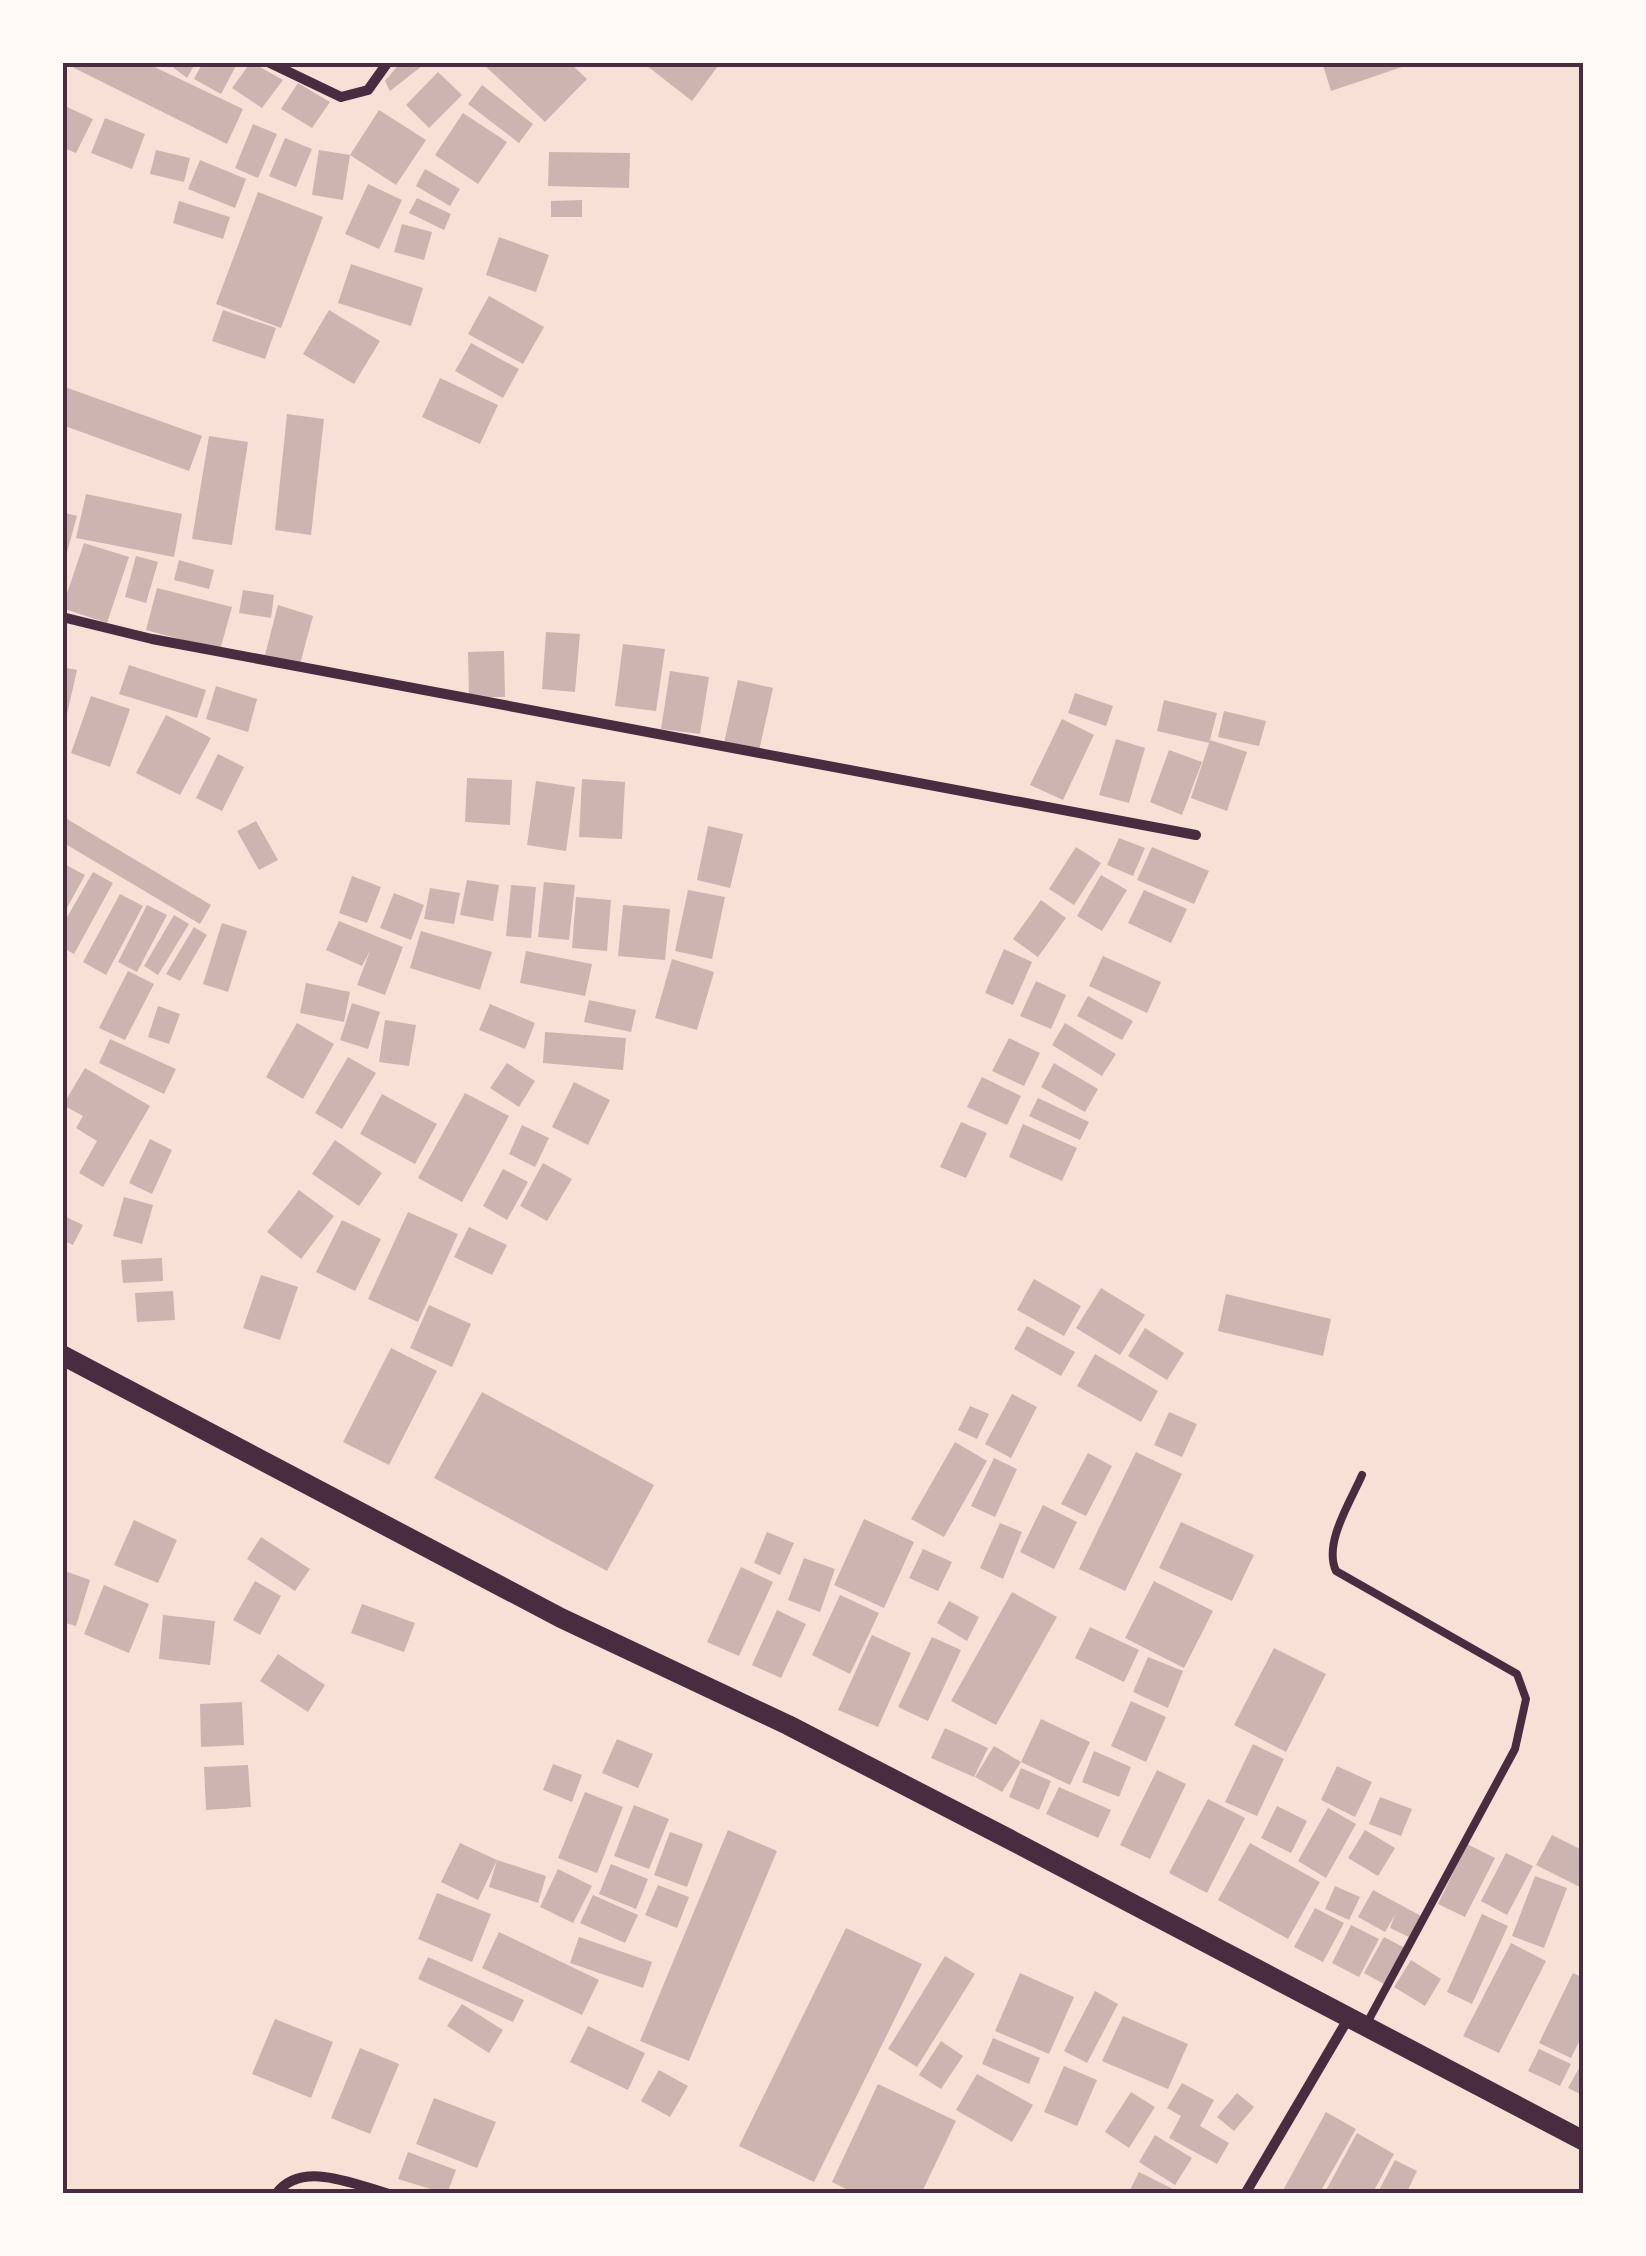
<svg xmlns="http://www.w3.org/2000/svg" width="1646" height="2256" viewBox="0 0 1646 2256" font-family="Commissioner,sans-serif">
<style>
.building{fill:#ccb4b1}
.lines{fill:none;stroke-linecap:round;stroke-linejoin:round}
.service{stroke:#4a2c40;stroke-width:8}
.minor{stroke:#4a2c40;stroke-width:10}
.secondary{stroke:#4a2c40;stroke-width:20}
.neatline{fill:none;stroke:#4a2c40;stroke-width:4}
</style>
<rect width="100%" height="100%" fill="#f7e1d7"/>
<g class="building">
<path d="M62 62H144L243 109 227 144Z"/>
<path d="M166 62H196L187 78Z"/>
<path d="M203 62H238L221 94 194 79Z"/>
<path d="M251 62 283 80 262 108 232 88Z"/>
<path d="M401 62 422 66 390 91 385 81Z"/>
<path d="M481 62H569L587 79 545 122Z"/>
<path d="M642 62H721L692 101Z"/>
<path d="M1322 62H1404L1405 66 1331 91Z"/>
<path d="M438 72 462 95 429 128 406 105Z"/>
<path d="M298 83 330 102 312 128 281 109Z"/>
<path d="M482 85 533 124 519 143 468 104Z"/>
<path d="M67 107 93 119 76 153 62 147Z"/>
<path d="M379 110 426 140 396 185 350 155Z"/>
<path d="M463 113 507 142 478 184 435 155Z"/>
<path d="M105 118 145 134 132 169 91 153Z"/>
<path d="M253 124 277 134 258 178 235 168Z"/>
<path d="M285 138 312 149 296 187 269 176Z"/>
<path d="M156 150 190 158 184 182 150 174Z"/>
<path d="M319 150 350 155 343 200 312 195Z"/>
<path d="M549 152 630 153 629 188 548 186Z"/>
<path d="M200 160 246 179 235 208 188 189Z"/>
<path d="M425 169 460 189 450 206 416 186Z"/>
<path d="M368 184 402 200 379 249 345 234Z"/>
<path d="M258 192 323 217 281 328 216 304Z"/>
<path d="M417 198 451 214 444 230 409 213Z"/>
<path d="M582 200V217H551V201Z"/>
<path d="M179 201 230 217 223 239 173 223Z"/>
<path d="M402 224 432 232 424 260 394 252Z"/>
<path d="M499 237 549 255 536 292 486 275Z"/>
<path d="M351 264 423 288 411 326 338 303Z"/>
<path d="M489 296 544 327 523 364 468 334Z"/>
<path d="M223 310 276 328 265 359 212 341Z"/>
<path d="M329 310 380 341 354 384 303 354Z"/>
<path d="M471 343 519 369 503 398 455 371Z"/>
<path d="M440 378 498 405 480 444 422 417Z"/>
<path d="M62 386 202 436 189 471 62 425Z"/>
<path d="M287 414 324 419 311 535 275 530Z"/>
<path d="M209 436 248 442 232 545 192 539Z"/>
<path d="M86 494 182 514 174 557 76 538Z"/>
<path d="M62 512 77 516 64 563H62Z"/>
<path d="M84 543 129 557 107 623 62 608Z"/>
<path d="M136 556 158 562 146 603 125 597Z"/>
<path d="M179 560 214 570 209 589 174 580Z"/>
<path d="M157 588 232 607 220 650 146 630Z"/>
<path d="M243 590 274 595 271 618 239 613Z"/>
<path d="M278 605 313 616 300 664 265 655Z"/>
<path d="M546 632 580 634 575 692 542 689Z"/>
<path d="M623 644 665 649 656 711 615 706Z"/>
<path d="M504 651 505 697H469L468 652Z"/>
<path d="M129 665 206 690 197 718 119 694Z"/>
<path d="M62 667 77 670 67 714 62 713Z"/>
<path d="M670 671 709 677 700 734 661 729Z"/>
<path d="M738 680 773 688 759 751 724 743Z"/>
<path d="M216 686 257 699 248 732 206 719Z"/>
<path d="M1075 693 1113 706 1106 726 1068 713Z"/>
<path d="M91 696 130 709 110 767 71 753Z"/>
<path d="M1164 700 1217 713 1209 743 1157 731Z"/>
<path d="M1224 711 1266 721 1259 746 1218 737Z"/>
<path d="M166 715 211 738 180 795 136 773Z"/>
<path d="M1062 719 1094 735 1063 800 1030 785Z"/>
<path d="M1116 739 1145 748 1129 803 1099 795Z"/>
<path d="M1210 740 1247 752 1227 811 1191 798Z"/>
<path d="M1169 750 1202 762 1182 815 1150 802Z"/>
<path d="M218 754 244 767 222 811 196 798Z"/>
<path d="M467 778 512 780 510 825 465 822Z"/>
<path d="M582 779 625 782 622 839 579 837Z"/>
<path d="M536 781 575 787 566 851 527 845Z"/>
<path d="M62 816 211 905 200 924 62 842Z"/>
<path d="M256 821 278 860 259 870 237 831Z"/>
<path d="M708 826 743 834 730 888 697 880Z"/>
<path d="M1119 838 1145 848 1133 876 1107 865Z"/>
<path d="M1076 847 1101 863 1074 905 1049 889Z"/>
<path d="M1152 847 1209 871 1194 904 1137 880Z"/>
<path d="M66 865 85 875 62 917V871Z"/>
<path d="M93 872 113 883 74 954 62 947V926Z"/>
<path d="M1101 875 1127 890 1102 931 1077 916Z"/>
<path d="M352 876 381 887 367 923 339 913Z"/>
<path d="M467 880 499 885 493 921 460 915Z"/>
<path d="M544 882 575 885 569 940 538 937Z"/>
<path d="M511 885 536 887 531 938 506 936Z"/>
<path d="M430 888 460 893 454 924 424 919Z"/>
<path d="M688 890 725 897 712 959 675 951Z"/>
<path d="M1144 890 1187 909 1171 943 1128 923Z"/>
<path d="M394 893 424 905 411 940 380 928Z"/>
<path d="M120 894 143 906 106 975 83 962Z"/>
<path d="M576 897 611 900 607 951 572 948Z"/>
<path d="M1041 900 1066 918 1038 957 1013 939Z"/>
<path d="M147 905 167 915 137 972 118 962Z"/>
<path d="M623 905 670 909 665 960 618 956Z"/>
<path d="M174 915 189 924 158 975 144 966Z"/>
<path d="M339 921 403 947 385 995 357 985 370 951 362 966 326 950Z"/>
<path d="M222 923 247 931 228 992 203 984Z"/>
<path d="M194 927 207 935 180 981 166 974Z"/>
<path d="M421 931 492 952 480 990 410 968Z"/>
<path d="M1004 949 1032 962 1013 1005 985 993Z"/>
<path d="M526 951 592 964 585 996 520 983Z"/>
<path d="M1103 956 1161 982 1147 1013 1089 986Z"/>
<path d="M672 959 714 972 697 1030 655 1018Z"/>
<path d="M128 971 154 984 125 1040 99 1028Z"/>
<path d="M1036 981 1066 995 1051 1029 1020 1016Z"/>
<path d="M306 983 350 992 344 1022 300 1013Z"/>
<path d="M1088 996 1133 1021 1122 1040 1077 1016Z"/>
<path d="M589 1000 636 1010 631 1032 584 1022Z"/>
<path d="M352 1003 380 1012 368 1049 340 1040Z"/>
<path d="M490 1004 535 1023 525 1049 479 1030Z"/>
<path d="M158 1006 180 1014 169 1044 148 1037Z"/>
<path d="M385 1020 416 1025 409 1066 379 1062Z"/>
<path d="M297 1023 334 1044 303 1099 266 1077Z"/>
<path d="M1065 1023 1116 1054 1102 1076 1052 1045Z"/>
<path d="M545 1032 626 1038 623 1070 543 1063Z"/>
<path d="M1009 1038 1040 1053 1024 1086 992 1071Z"/>
<path d="M110 1039 176 1069 164 1094 99 1063Z"/>
<path d="M348 1057 376 1073 342 1129 315 1113Z"/>
<path d="M507 1063 535 1081 519 1107 490 1088Z"/>
<path d="M1054 1063 1098 1089 1085 1112 1041 1087Z"/>
<path d="M85 1068 150 1106 103 1187 79 1173 97 1141 76 1128 83 1116 63 1105Z"/>
<path d="M982 1077 1021 1096 1007 1125 967 1107Z"/>
<path d="M574 1082 610 1100 588 1145 552 1127Z"/>
<path d="M465 1093 509 1116 462 1202 418 1178Z"/>
<path d="M382 1094 437 1124 415 1164 360 1134Z"/>
<path d="M1038 1098 1089 1122 1080 1140 1029 1116Z"/>
<path d="M961 1122 987 1133 966 1178 940 1167Z"/>
<path d="M1023 1124 1077 1148 1062 1181 1009 1157Z"/>
<path d="M522 1125 549 1138 535 1167 509 1154Z"/>
<path d="M150 1139 172 1150 152 1194 129 1183Z"/>
<path d="M335 1140 382 1173 359 1206 312 1174Z"/>
<path d="M543 1163 572 1179 547 1221 520 1206Z"/>
<path d="M503 1169 528 1182 507 1220 483 1206Z"/>
<path d="M299 1190 334 1216 301 1259 267 1232Z"/>
<path d="M124 1197 153 1205 142 1244 113 1236Z"/>
<path d="M408 1212 458 1234 418 1322 368 1299Z"/>
<path d="M62 1215 83 1225 73 1245 62 1240Z"/>
<path d="M342 1220 381 1239 355 1291 316 1272Z"/>
<path d="M469 1227 507 1245 492 1275 454 1257Z"/>
<path d="M162 1258 163 1281 123 1283 121 1260Z"/>
<path d="M261 1275 298 1287 280 1340 243 1328Z"/>
<path d="M1034 1279 1081 1306 1064 1336 1017 1310Z"/>
<path d="M1101 1288 1145 1315 1120 1355 1076 1328Z"/>
<path d="M173 1291 175 1320 137 1322 135 1293Z"/>
<path d="M1226 1294 1331 1319 1323 1356 1218 1331Z"/>
<path d="M429 1305 471 1324 452 1367 410 1348Z"/>
<path d="M1027 1326 1075 1352 1061 1376 1014 1349Z"/>
<path d="M1145 1328 1184 1353 1167 1380 1128 1356Z"/>
<path d="M391 1348 437 1371 389 1465 343 1442Z"/>
<path d="M1095 1354 1158 1391 1141 1422 1077 1386Z"/>
<path d="M482 1392 654 1485 607 1571 434 1478Z"/>
<path d="M1012 1394 1037 1407 1011 1458 985 1444Z"/>
<path d="M970 1406 989 1414 977 1439 958 1430Z"/>
<path d="M1169 1412 1197 1424 1182 1457 1154 1445Z"/>
<path d="M955 1442 987 1461 944 1537 911 1519Z"/>
<path d="M1136 1452 1182 1474 1125 1591 1079 1569Z"/>
<path d="M1088 1453 1112 1466 1086 1516 1061 1504Z"/>
<path d="M994 1458 1017 1469 995 1517 971 1506Z"/>
<path d="M1043 1505 1077 1522 1054 1569 1020 1552Z"/>
<path d="M864 1519 914 1542 884 1608 834 1585Z"/>
<path d="M134 1520 177 1540 158 1583 114 1565Z"/>
<path d="M1181 1522 1254 1555 1232 1601 1159 1568Z"/>
<path d="M1000 1523 1022 1532 1003 1579 980 1568Z"/>
<path d="M767 1532 794 1543 780 1575 754 1563Z"/>
<path d="M261 1537 310 1569 295 1591 247 1559Z"/>
<path d="M923 1549 952 1562 938 1591 909 1578Z"/>
<path d="M804 1558 835 1569 820 1612 788 1600Z"/>
<path d="M741 1567 773 1582 739 1656 707 1642Z"/>
<path d="M62 1570 90 1580 76 1626 62 1622Z"/>
<path d="M255 1581 281 1596 260 1635 233 1620Z"/>
<path d="M1154 1581 1213 1611 1184 1668 1125 1638Z"/>
<path d="M104 1585 149 1604 129 1653 84 1634Z"/>
<path d="M1012 1592 1057 1617 996 1725 951 1701Z"/>
<path d="M840 1595 879 1613 850 1674 812 1655Z"/>
<path d="M949 1601 979 1617 967 1641 937 1623Z"/>
<path d="M362 1604 415 1623 404 1652 351 1633Z"/>
<path d="M777 1610 806 1624 781 1678 752 1665Z"/>
<path d="M163 1615 215 1621 210 1665 159 1659Z"/>
<path d="M1090 1627 1139 1650 1124 1682 1075 1658Z"/>
<path d="M872 1635 911 1653 878 1727 838 1710Z"/>
<path d="M932 1637 961 1650 928 1721 898 1707Z"/>
<path d="M1274 1648 1326 1674 1286 1752 1234 1725Z"/>
<path d="M278 1654 325 1685 308 1712 260 1681Z"/>
<path d="M1148 1657 1183 1671 1168 1708 1133 1692Z"/>
<path d="M1131 1701 1166 1717 1146 1762 1111 1746Z"/>
<path d="M242 1702 244 1745 201 1747 200 1704Z"/>
<path d="M1041 1719 1090 1742 1070 1785 1021 1762Z"/>
<path d="M945 1728 988 1748 974 1777 931 1758Z"/>
<path d="M617 1739 653 1754 638 1788 602 1773Z"/>
<path d="M1253 1744 1284 1759 1257 1816 1225 1802Z"/>
<path d="M994 1746 1021 1762 1002 1792 975 1777Z"/>
<path d="M1094 1751 1131 1767 1119 1797 1082 1782Z"/>
<path d="M553 1764 582 1775 572 1802 543 1790Z"/>
<path d="M248 1765 251 1807 206 1810 204 1767Z"/>
<path d="M1337 1766 1372 1782 1355 1817 1321 1800Z"/>
<path d="M1021 1768 1051 1781 1039 1810 1009 1797Z"/>
<path d="M1157 1770 1186 1784 1150 1859 1120 1845Z"/>
<path d="M1059 1787 1111 1810 1098 1838 1046 1814Z"/>
<path d="M585 1792 623 1807 597 1873 558 1858Z"/>
<path d="M1380 1797 1412 1809 1401 1836 1369 1824Z"/>
<path d="M1208 1799 1245 1818 1207 1893 1169 1873Z"/>
<path d="M634 1805 669 1819 649 1869 614 1856Z"/>
<path d="M1277 1806 1307 1821 1291 1853 1261 1838Z"/>
<path d="M1328 1808 1356 1824 1326 1878 1298 1861Z"/>
<path d="M728 1830 777 1851 689 2061 640 2041Z"/>
<path d="M1365 1830 1395 1848 1378 1876 1348 1858Z"/>
<path d="M670 1832 703 1844 687 1887 654 1875Z"/>
<path d="M1552 1835 1584 1851V1889L1536 1865Z"/>
<path d="M460 1843 497 1860 478 1900 441 1882Z"/>
<path d="M1250 1843 1320 1882 1288 1939 1218 1900Z"/>
<path d="M1467 1844 1495 1858 1465 1917 1438 1904Z"/>
<path d="M1506 1853 1533 1866 1507 1915 1481 1901Z"/>
<path d="M497 1860 546 1876 538 1903 489 1887Z"/>
<path d="M611 1864 648 1879 636 1909 599 1894Z"/>
<path d="M558 1869 592 1886 573 1923 540 1907Z"/>
<path d="M1535 1876 1567 1888 1544 1948 1512 1936Z"/>
<path d="M658 1885 689 1897 677 1928 645 1915Z"/>
<path d="M1335 1886 1360 1897 1349 1920 1325 1909Z"/>
<path d="M1373 1890 1421 1916 1411 1938 1390 1928 1395 1915 1385 1932 1358 1917Z"/>
<path d="M437 1893 491 1914 472 1962 418 1939Z"/>
<path d="M593 1895 638 1915 625 1943 580 1923Z"/>
<path d="M1315 1908 1344 1923 1323 1962 1294 1947Z"/>
<path d="M1482 1914 1508 1926 1472 2004 1447 1992Z"/>
<path d="M1351 1925 1379 1939 1359 1977 1332 1963Z"/>
<path d="M846 1928 922 1964 814 2182 739 2146Z"/>
<path d="M499 1932 599 1980 582 2015 482 1968Z"/>
<path d="M579 1937 652 1962 643 1988 570 1963Z"/>
<path d="M1384 1937 1405 1948 1384 1984 1364 1973Z"/>
<path d="M1511 1943 1546 1961 1499 2053 1463 2036Z"/>
<path d="M945 1956 975 1974 917 2067 888 2049Z"/>
<path d="M428 1957 524 2000 513 2022 418 1979Z"/>
<path d="M1411 1960 1441 1979 1425 2006 1394 1987Z"/>
<path d="M1020 1973 1074 1997 1049 2054 995 2031Z"/>
<path d="M1573 1973 1584 1978V2032L1571 2058 1539 2043Z"/>
<path d="M1095 1991 1118 2004 1087 2063 1064 2051Z"/>
<path d="M462 2004 503 2030 489 2053 447 2026Z"/>
<path d="M1123 2016 1188 2044 1168 2089 1102 2061Z"/>
<path d="M275 2019 333 2042 311 2098 252 2074Z"/>
<path d="M588 2026 645 2053 628 2090 570 2062Z"/>
<path d="M993 2038 1040 2058 1029 2084 982 2064Z"/>
<path d="M941 2041 963 2056 941 2089 919 2075Z"/>
<path d="M360 2048 399 2064 370 2134 331 2118Z"/>
<path d="M1539 2049 1571 2064 1560 2086 1528 2071Z"/>
<path d="M1584 2059V2096L1568 2088Z"/>
<path d="M1064 2066 1097 2080 1077 2126 1044 2112Z"/>
<path d="M659 2070 688 2086 670 2117 641 2101Z"/>
<path d="M977 2074 1033 2105 1012 2142 956 2110Z"/>
<path d="M1182 2083 1214 2100 1200 2126 1229 2143 1217 2164 1169 2138 1181 2116 1167 2108Z"/>
<path d="M878 2084 956 2121 921 2194H856L832 2182Z"/>
<path d="M1131 2092 1155 2107 1129 2148 1105 2132Z"/>
<path d="M1237 2093 1254 2107 1234 2131 1217 2117Z"/>
<path d="M434 2098 496 2122 477 2168 416 2144Z"/>
<path d="M1326 2112 1356 2129 1319 2194H1281Z"/>
<path d="M1357 2133 1394 2154 1372 2194H1324Z"/>
<path d="M1155 2135 1192 2158 1175 2185 1139 2162Z"/>
<path d="M408 2152 456 2170 447 2194 398 2179Z"/>
<path d="M1395 2160 1417 2171 1406 2194H1377Z"/>
<path d="M1139 2172 1177 2191 1175 2194H1128Z"/>
</g>
<g class="lines">
<path class="service" d="M1362 1475C1351 1501 1323 1543 1336 1571L1517 1674 1526 1699 1515 1749 1367 2023"/>
<g class="minor">
<path d="M268 62 341 97 368 90 388 62"/>
<path d="M62 617 152 639 1196 835"/>
<path d="M276 2194C301 2159 356 2185 389 2194"/>
<path d="M1245 2194 1348 2019"/>
</g>
<path class="secondary" d="M62 1355 561 1618 788 1725 1009 1839 1584 2141"/>
</g>
<rect width="1646" height="2256" fill="none" stroke="#fffaf5" stroke-width="130"/>
<rect x="65" y="65" width="1516" height="2126" class="neatline"/>
</svg>
